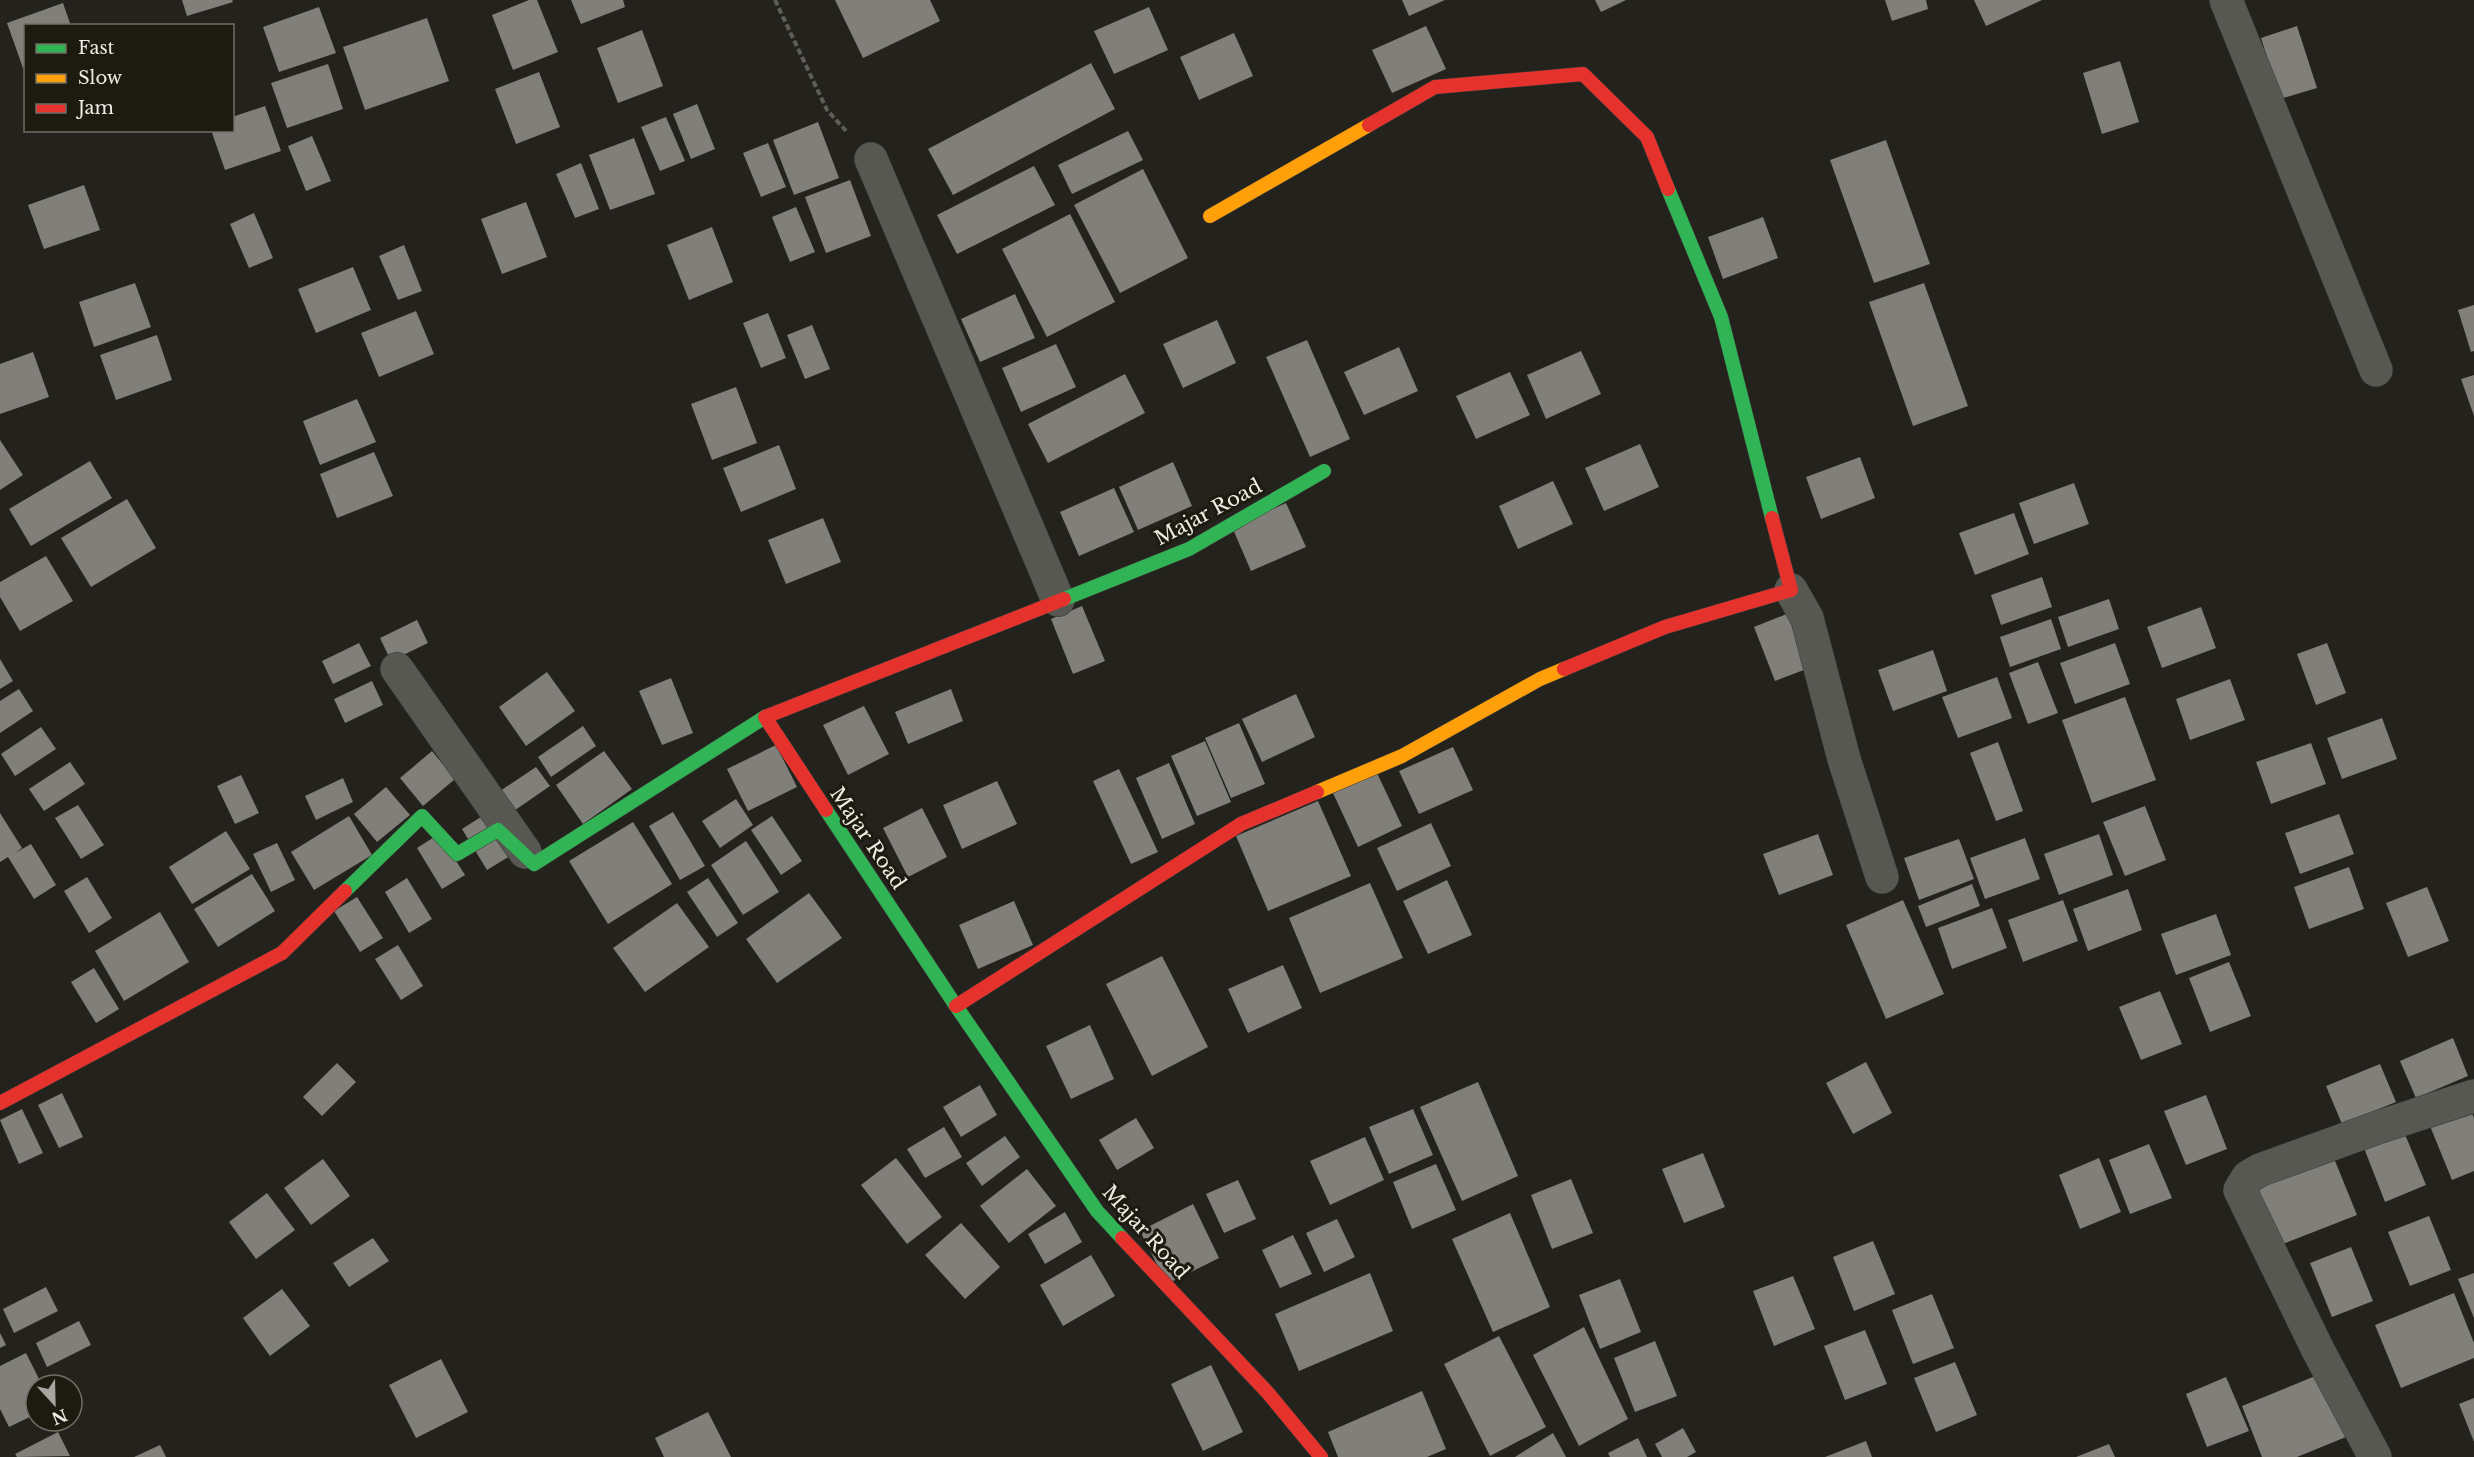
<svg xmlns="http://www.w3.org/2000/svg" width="2474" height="1457" viewBox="0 0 2474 1457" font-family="'Libre Baskerville',serif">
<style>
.building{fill:#807f7a}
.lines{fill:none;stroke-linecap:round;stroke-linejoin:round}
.street-casing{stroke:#3d3c37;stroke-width:34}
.fast-casing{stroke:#3d3c37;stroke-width:15}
.slow-casing{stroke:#3d3c37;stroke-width:15}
.jam-casing{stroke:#3d3c37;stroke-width:15}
.path{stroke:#5e5d58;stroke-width:4;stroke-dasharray:6 3;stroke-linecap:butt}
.street{stroke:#585853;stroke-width:33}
.fast{stroke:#30b455;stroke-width:14}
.slow{stroke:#ff9f0a;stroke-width:14}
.jam{stroke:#e5322d;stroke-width:14}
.labels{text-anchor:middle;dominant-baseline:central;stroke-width:6;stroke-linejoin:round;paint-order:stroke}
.street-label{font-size:20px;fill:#edece5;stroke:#1d1a10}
</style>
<rect width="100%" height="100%" fill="#23221c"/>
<g class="building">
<path d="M182 0H232L233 2 187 16Z"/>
<path d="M529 0H537L558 52 513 70 492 15Z"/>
<path d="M571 0H623L625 7 581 24Z"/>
<path d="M835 0H930L940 21 863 58Z"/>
<path d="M1402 0H1445L1409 16Z"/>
<path d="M1595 0H1626L1601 12Z"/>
<path d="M1885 0H1926L1928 9 1892 21Z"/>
<path d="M1974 0H2042L1986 26Z"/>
<path d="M63 3 71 26H26V67L23 68 7 23Z"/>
<path d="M319 7 336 53 279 72 263 27Z"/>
<path d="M1149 7 1168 50 1114 74 1094 31Z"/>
<path d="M427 18 449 81 365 110 343 47Z"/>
<path d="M1426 26 1446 69 1392 93 1372 50Z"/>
<path d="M2297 26 2317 88 2280 99 2261 38Z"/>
<path d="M642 30 663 86 618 103 597 48Z"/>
<path d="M1234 33 1253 76 1199 100 1180 57Z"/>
<path d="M2120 61 2139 122 2102 134 2083 73Z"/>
<path d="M1091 63 1115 109 953 195 928 149Z"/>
<path d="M328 64 343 109 287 128 271 83Z"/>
<path d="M539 72 560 127 516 144 495 89Z"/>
<path d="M697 104 715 149 691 159 673 114Z"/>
<path d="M265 106 281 151 225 170 211 130H232V117Z"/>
<path d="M666 117 685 161 660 171 641 127Z"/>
<path d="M818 122 839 178 794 195 773 140Z"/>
<path d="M1128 131 1143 160 1072 194 1058 165Z"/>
<path d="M312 136 331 181 306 191 288 146Z"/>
<path d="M634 138 655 194 610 210 589 155Z"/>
<path d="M1886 140 1930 264 1874 283 1830 160Z"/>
<path d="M768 143 786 187 761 197 743 153Z"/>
<path d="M581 163 599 209 575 218 556 174Z"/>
<path d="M1034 166 1055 205 957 254 937 215Z"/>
<path d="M1143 169 1188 258 1120 293 1074 205Z"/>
<path d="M850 180 871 236 826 253 805 197Z"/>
<path d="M84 185 100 230 44 249 28 205Z"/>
<path d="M526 202 547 257 502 274 481 219Z"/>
<path d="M796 207 815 252 790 262 772 217Z"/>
<path d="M254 213 273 258 249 268 230 224Z"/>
<path d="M1070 214 1115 302 1047 337 1002 249Z"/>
<path d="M1763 217 1778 258 1723 279 1708 237Z"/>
<path d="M712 227 733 282 689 300 667 245Z"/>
<path d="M404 245 422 291 398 300 379 256Z"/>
<path d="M353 267 371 310 316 333 298 289Z"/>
<path d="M135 283 151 327 94 347 79 302Z"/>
<path d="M1924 283 1968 406 1913 426 1869 302Z"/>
<path d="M1015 294 1035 338 980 362 961 319Z"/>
<path d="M2474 305V351L2471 352 2458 310Z"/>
<path d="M416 311 434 354 379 377 361 333Z"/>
<path d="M768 313 786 358 761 368 743 323Z"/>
<path d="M1217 320 1236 363 1183 388 1163 344Z"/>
<path d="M812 325 830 369 805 379 787 335Z"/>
<path d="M157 335 172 380 116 400 100 355Z"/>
<path d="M1307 340 1350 439 1310 457 1266 357Z"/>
<path d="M1056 344 1076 387 1021 412 1002 368Z"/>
<path d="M1399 347 1418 391 1364 415 1344 372Z"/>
<path d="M1581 351 1601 394 1546 419 1527 375Z"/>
<path d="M33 352 49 397 0 414V364Z"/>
<path d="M1510 372 1530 415 1476 439 1456 396Z"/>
<path d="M1125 374 1145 413 1048 463 1028 424Z"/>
<path d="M2474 375V416L2461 379Z"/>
<path d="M736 387 757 443 712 460 691 404Z"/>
<path d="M357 399 376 442 320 465 303 421Z"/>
<path d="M0 440 23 475 0 490Z"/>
<path d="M1640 444 1659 487 1604 511 1585 468Z"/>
<path d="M779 445 796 489 741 512 723 468Z"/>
<path d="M374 452 393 496 337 518 320 474Z"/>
<path d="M1860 457 1875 498 1821 519 1806 477Z"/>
<path d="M90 461 112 498 31 546 9 509Z"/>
<path d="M1173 462 1192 506 1138 530 1119 487Z"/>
<path d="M1553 481 1573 524 1518 549 1499 506Z"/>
<path d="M2074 483 2089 524 2034 544 2019 503Z"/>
<path d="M1114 488 1134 532 1079 556 1060 512Z"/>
<path d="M127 499 156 548 91 587 61 538Z"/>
<path d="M1286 503 1306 547 1251 571 1232 527Z"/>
<path d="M2014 513 2029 554 1975 575 1959 533Z"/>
<path d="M823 518 841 562 786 584 768 540Z"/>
<path d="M46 556 73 601 20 631 0 597V582Z"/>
<path d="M2042 577 2052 607 2001 625 1991 595Z"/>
<path d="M2109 599 2119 629 2068 647 2058 617Z"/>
<path d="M1082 606 1105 661 1073 674 1051 619Z"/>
<path d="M2201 607 2216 648 2162 668 2147 627Z"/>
<path d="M1794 611 1817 665 1775 681 1754 627Z"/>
<path d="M2051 619 2061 649 2010 667 2000 637Z"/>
<path d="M417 620 428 643 391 661 380 638Z"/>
<path d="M359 643 371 666 333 684 322 661Z"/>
<path d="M2115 643 2130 684 2075 704 2060 663Z"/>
<path d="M2327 643 2346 693 2316 705 2297 654Z"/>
<path d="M1933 650 1947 691 1893 711 1878 670Z"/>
<path d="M0 659 13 681 0 689Z"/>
<path d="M2038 662 2058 713 2028 724 2009 673Z"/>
<path d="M547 672 575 711 526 746 499 707Z"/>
<path d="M1997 677 2012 718 1958 738 1942 697Z"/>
<path d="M671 678 693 733 662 745 639 691Z"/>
<path d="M2230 679 2245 720 2190 740 2176 699Z"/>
<path d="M372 681 383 705 345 723 334 699Z"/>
<path d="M19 689 33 711 0 733V701Z"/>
<path d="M951 689 963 721 908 744 895 712Z"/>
<path d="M1296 694 1315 737 1262 762 1242 719Z"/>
<path d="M2125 697 2156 780 2092 803 2062 720Z"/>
<path d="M864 706 889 754 848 775 823 725Z"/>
<path d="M2382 718 2397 759 2342 779 2327 738Z"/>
<path d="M1239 723 1265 784 1231 798 1205 738Z"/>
<path d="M583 726 596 746 551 777 538 757Z"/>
<path d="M41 727 56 749 15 776 1 754Z"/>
<path d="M1205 741 1231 802 1197 816 1171 756Z"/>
<path d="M1998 742 2023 811 1996 821 1970 753Z"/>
<path d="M2311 743 2326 784 2271 804 2256 762Z"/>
<path d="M776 745 797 787 748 811 727 769Z"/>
<path d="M1453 747 1473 790 1419 814 1399 771Z"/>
<path d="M432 751 455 779 423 806 400 778Z"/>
<path d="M604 751 632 789 583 824 556 785Z"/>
<path d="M70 762 85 784 44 811 29 789Z"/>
<path d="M1169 763 1195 824 1162 839 1136 778Z"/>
<path d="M536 767 550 786 505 817 491 797Z"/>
<path d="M1119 769 1158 852 1131 864 1093 781Z"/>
<path d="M1377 773 1402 826 1358 847 1333 793Z"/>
<path d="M241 775 259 813 235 824 217 786Z"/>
<path d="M343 778 353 802 316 820 305 796Z"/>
<path d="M997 781 1017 824 962 849 943 805Z"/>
<path d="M386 787 410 815 377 842 354 814Z"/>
<path d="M736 799 753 825 720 848 702 821Z"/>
<path d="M1318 801 1351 876 1268 911 1236 836Z"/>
<path d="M78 805 104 845 81 859 55 818Z"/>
<path d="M2145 806 2166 860 2125 876 2103 822Z"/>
<path d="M922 808 947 857 908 877 883 828Z"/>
<path d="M673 812 705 866 680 880 649 826Z"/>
<path d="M0 813 22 848 15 853 31 844 56 885 34 899 8 857 0 862Z"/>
<path d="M2339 814 2354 854 2300 874 2285 833Z"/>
<path d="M484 815 510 856 487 870 462 829Z"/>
<path d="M349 816 372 855 314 890 291 852Z"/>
<path d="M772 816 802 861 781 875 751 830Z"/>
<path d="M633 822 672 884 608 924 569 861Z"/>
<path d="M1431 823 1451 866 1397 891 1377 848Z"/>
<path d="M226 831 250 869 192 904 169 867Z"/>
<path d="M439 834 465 875 442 889 417 848Z"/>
<path d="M1818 834 1833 875 1779 895 1763 854Z"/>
<path d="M2099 834 2113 875 2059 895 2044 854Z"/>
<path d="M2025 838 2040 879 1985 899 1970 858Z"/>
<path d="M1959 839 1974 879 1919 900 1904 858Z"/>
<path d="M746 841 779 892 743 915 711 865Z"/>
<path d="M277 843 295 880 271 892 253 854Z"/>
<path d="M2349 867 2364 909 2309 929 2294 887Z"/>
<path d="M252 874 275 911 218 947 194 909Z"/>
<path d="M87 877 112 918 89 933 64 891Z"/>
<path d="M407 878 432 919 409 933 385 892Z"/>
<path d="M708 878 738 923 717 937 687 892Z"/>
<path d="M1447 880 1472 935 1428 954 1403 901Z"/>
<path d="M1370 883 1403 958 1320 993 1289 918Z"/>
<path d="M1972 884 1980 906 1926 927 1918 906Z"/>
<path d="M2427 887 2449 941 2408 957 2386 903Z"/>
<path d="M2128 889 2142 930 2088 951 2073 909Z"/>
<path d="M809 893 842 938 777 983 746 939Z"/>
<path d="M357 897 383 938 360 952 334 911Z"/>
<path d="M1903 900 1944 994 1886 1019 1846 925Z"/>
<path d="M2063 900 2078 941 2023 962 2008 920Z"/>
<path d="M1014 901 1033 945 978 969 959 925Z"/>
<path d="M677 903 709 947 645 992 613 948Z"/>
<path d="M1992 908 2007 948 1952 969 1938 928Z"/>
<path d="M160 912 189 962 124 1001 95 951Z"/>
<path d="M2216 914 2231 955 2176 975 2161 934Z"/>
<path d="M398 945 423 986 401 1000 375 959Z"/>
<path d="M1162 956 1208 1047 1152 1076 1106 984Z"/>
<path d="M2229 962 2251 1016 2210 1032 2189 978Z"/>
<path d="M1283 965 1302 1008 1248 1033 1228 989Z"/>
<path d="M94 968 119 1009 96 1023 71 982Z"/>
<path d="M2160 991 2182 1044 2141 1060 2119 1007Z"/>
<path d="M1090 1025 1114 1079 1071 1099 1046 1046Z"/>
<path d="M2453 1038 2468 1076 2416 1098 2400 1061Z"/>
<path d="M1866 1062 1892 1113 1853 1134 1826 1083Z"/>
<path d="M337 1063 356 1082 322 1116 303 1097Z"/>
<path d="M2380 1064 2396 1102 2342 1124 2326 1086Z"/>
<path d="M1478 1082 1518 1176 1462 1201 1420 1107Z"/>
<path d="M980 1085 997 1115 961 1137 943 1107Z"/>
<path d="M62 1093 83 1137 59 1148 38 1105Z"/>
<path d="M2206 1095 2227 1149 2186 1165 2164 1111Z"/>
<path d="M22 1109 43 1153 19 1164 0 1120Z"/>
<path d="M1413 1109 1433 1155 1389 1174 1369 1127Z"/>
<path d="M2471 1110 2474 1118V1171L2452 1180 2430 1126Z"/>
<path d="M1136 1118 1154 1148 1117 1170 1099 1140Z"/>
<path d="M944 1127 962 1157 925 1178 907 1149Z"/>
<path d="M2404 1132 2426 1185 2385 1202 2364 1148Z"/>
<path d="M1005 1136 1020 1157 982 1186 966 1163Z"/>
<path d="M1365 1137 1384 1180 1330 1205 1310 1161Z"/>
<path d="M2149 1144 2172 1198 2130 1214 2109 1160Z"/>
<path d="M2331 1151 2357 1215 2278 1246 2253 1183Z"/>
<path d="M1703 1153 1725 1207 1684 1223 1662 1169Z"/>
<path d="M896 1158 942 1217 907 1244 861 1185Z"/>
<path d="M2099 1158 2121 1212 2080 1229 2059 1175Z"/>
<path d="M323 1159 350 1196 311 1225 284 1188Z"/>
<path d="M1436 1164 1456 1210 1412 1229 1393 1182Z"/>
<path d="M1027 1169 1056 1206 1009 1243 980 1206Z"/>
<path d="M1571 1179 1593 1233 1552 1249 1531 1195Z"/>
<path d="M1238 1180 1256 1219 1224 1233 1206 1194Z"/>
<path d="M267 1193 295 1230 256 1259 229 1222Z"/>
<path d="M1193 1204 1219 1258 1167 1284 1140 1231Z"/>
<path d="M1065 1212 1082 1242 1045 1264 1028 1234Z"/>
<path d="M1510 1213 1550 1307 1493 1332 1452 1239Z"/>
<path d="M2429 1216 2451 1270 2410 1286 2388 1232Z"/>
<path d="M1337 1219 1355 1257 1324 1272 1306 1233Z"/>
<path d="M961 1223 1000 1267 965 1299 925 1255Z"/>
<path d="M1293 1235 1312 1274 1280 1288 1262 1250Z"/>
<path d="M373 1238 389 1261 349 1287 333 1263Z"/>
<path d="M1873 1241 1895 1294 1854 1311 1833 1257Z"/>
<path d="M2351 1247 2373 1301 2332 1317 2310 1263Z"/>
<path d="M1091 1255 1115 1296 1063 1326 1040 1285Z"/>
<path d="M1370 1273 1393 1331 1299 1371 1275 1314Z"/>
<path d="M2474 1273V1318L2458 1279Z"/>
<path d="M1793 1276 1815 1329 1774 1346 1753 1291Z"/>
<path d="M1620 1279 1641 1332 1600 1349 1579 1295Z"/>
<path d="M46 1287 58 1311 14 1333 3 1309Z"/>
<path d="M282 1289 310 1326 270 1356 243 1318Z"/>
<path d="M2454 1293 2474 1343V1358L2401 1388 2375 1325Z"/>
<path d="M1932 1294 1954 1348 1913 1364 1892 1310Z"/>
<path d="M79 1321 91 1345 47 1367 36 1343Z"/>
<path d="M1584 1327 1628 1419 1579 1446 1533 1355Z"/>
<path d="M1865 1330 1887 1384 1845 1400 1824 1346Z"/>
<path d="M0 1333 6 1345 0 1348Z"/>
<path d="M1499 1336 1546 1427 1490 1456 1444 1364Z"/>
<path d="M1655 1341 1677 1396 1635 1412 1614 1358Z"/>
<path d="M26 1353 42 1385H36V1414L9 1427 0 1409V1366Z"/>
<path d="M441 1359 468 1412 416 1438 389 1385Z"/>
<path d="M1955 1362 1977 1415 1936 1432 1914 1378Z"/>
<path d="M1211 1365 1243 1432 1203 1451 1171 1384Z"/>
<path d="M2320 1374 2346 1437 2297 1457H2262L2242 1406Z"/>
<path d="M2226 1377 2249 1431 2207 1447 2186 1394Z"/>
<path d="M1422 1391 1446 1449 1427 1457H1338L1328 1432Z"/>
<path d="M2474 1398V1442L2459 1404Z"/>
<path d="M708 1412 731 1457H664L655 1438Z"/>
<path d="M1683 1428 1696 1452 1687 1457H1662L1655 1444Z"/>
<path d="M58 1432 70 1456 17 1457 15 1454Z"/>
<path d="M1553 1433 1566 1457H1515Z"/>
<path d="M1638 1438 1647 1457H1610L1608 1453Z"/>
<path d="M1866 1441 1872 1457H1825Z"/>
<path d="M2109 1444 2115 1457H2076Z"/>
<path d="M160 1445 166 1457H134Z"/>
</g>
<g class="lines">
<g class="street-casing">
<g id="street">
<path d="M2226 0 2376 370"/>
<path d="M871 159 1058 600"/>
<path d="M1791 590 1807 618 1844 759 1882 877"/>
<path d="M397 669 525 852"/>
<path d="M2375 1457 2318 1350 2240 1190 2248 1177 2260 1170 2379 1127 2474 1096"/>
</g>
</g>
<g class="fast-casing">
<g id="fast">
<path d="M1668 189 1721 317 1772 518"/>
<path d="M1064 599 1189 549 1324 471"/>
<path d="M826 810 956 1006 1097 1211 1122 1238"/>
<path d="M345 891 422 816 457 854 498 830 534 864 765 717"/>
</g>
</g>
<g class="slow-casing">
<g id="slow">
<path d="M1210 216 1369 125"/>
<path d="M1317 792 1402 756 1540 679 1564 669"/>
</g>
</g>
<g class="jam-casing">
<g id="jam">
<path d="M1369 125 1435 87 1583 74 1647 137 1668 189"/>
<path d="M1564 669 1665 627 1791 590 1772 518"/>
<path d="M826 810 765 717 1064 599"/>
<path d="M956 1006 1241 824 1317 792"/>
<path d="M0 1103 282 953 345 891"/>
<path d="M1122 1238 1268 1393 1321 1457"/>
</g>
</g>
<path class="path" d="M775 0 827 110 847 132"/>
<use href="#street" class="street"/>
<use href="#fast" class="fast"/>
<use href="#slow" class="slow"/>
<use href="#jam" class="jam"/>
</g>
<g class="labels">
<g class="street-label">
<text transform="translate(1208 512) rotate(-28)">Majar Road</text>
<text transform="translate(868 838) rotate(56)">Majar Road</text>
<text transform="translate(1146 1232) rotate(48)">Majar Road</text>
</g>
</g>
<rect x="24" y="24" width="210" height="108" fill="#1d1a10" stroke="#706e65" stroke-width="1.5"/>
<rect x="36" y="44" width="30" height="9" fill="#30b455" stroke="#706e65" stroke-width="1.5"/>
<text x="78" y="54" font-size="18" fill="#edece5">Fast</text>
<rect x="36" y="74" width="30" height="9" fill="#ff9f0a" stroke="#706e65" stroke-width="1.5"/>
<text x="78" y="84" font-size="18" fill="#edece5">Slow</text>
<rect x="36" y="104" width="30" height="9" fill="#e5322d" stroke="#706e65" stroke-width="1.5"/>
<text x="78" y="114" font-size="18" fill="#edece5">Jam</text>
<g transform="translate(54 1403) rotate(158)"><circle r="28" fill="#1d1a10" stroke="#706e65" stroke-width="1.5"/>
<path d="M0-4.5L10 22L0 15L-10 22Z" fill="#a6a59f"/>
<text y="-9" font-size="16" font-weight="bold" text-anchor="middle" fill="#edece5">N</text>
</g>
</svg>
